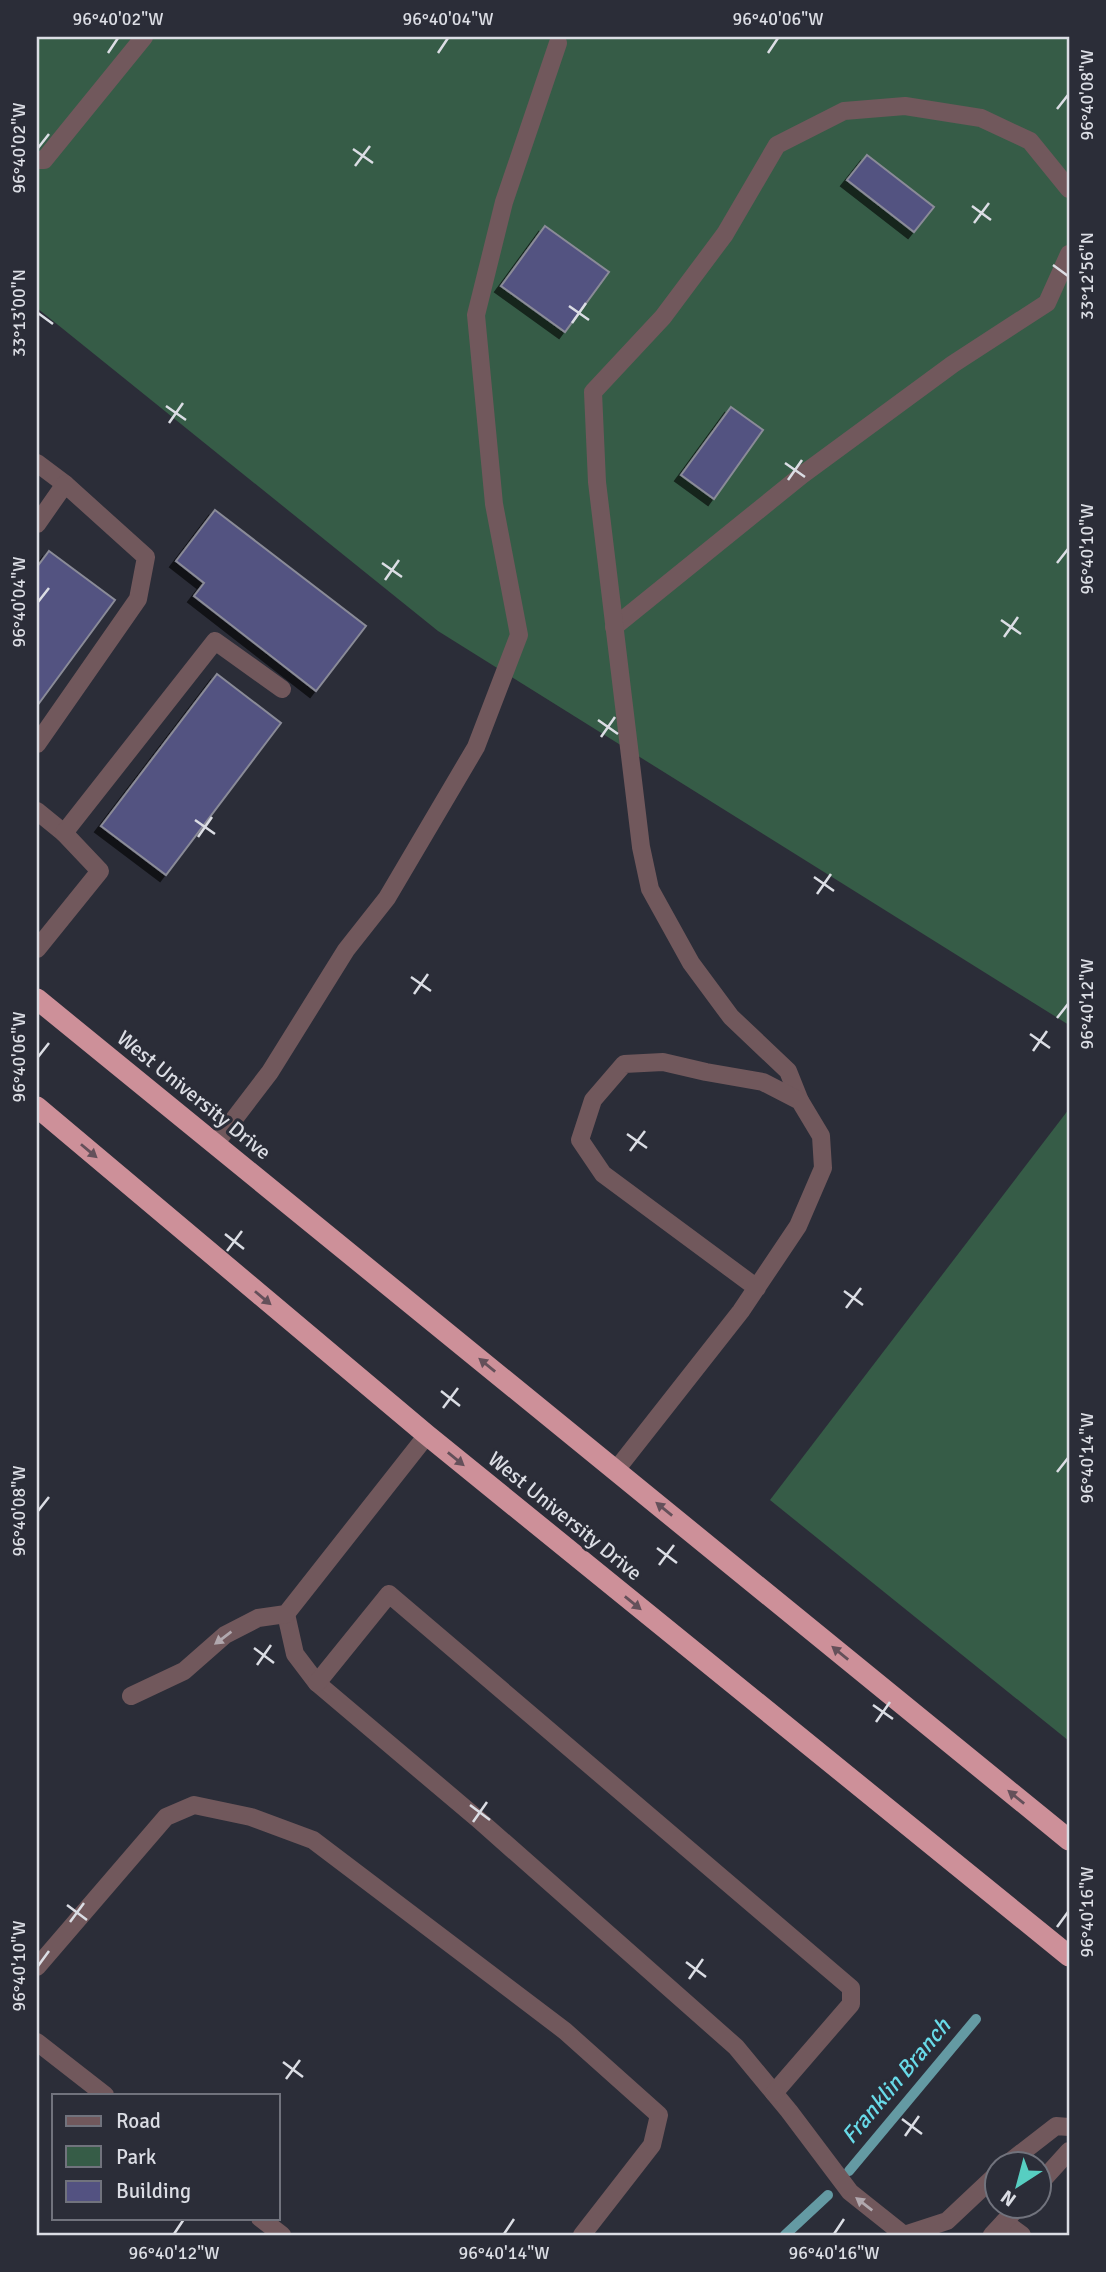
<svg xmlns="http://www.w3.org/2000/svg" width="1106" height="2272" viewBox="0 0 1106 2272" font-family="Signika,sans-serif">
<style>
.green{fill:#365c47}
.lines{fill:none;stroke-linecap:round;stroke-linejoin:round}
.stream{stroke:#649aa3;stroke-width:10}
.building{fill:#535281;stroke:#8a8b98;stroke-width:2;filter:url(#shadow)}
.minor{stroke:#71585c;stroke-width:18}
.highway{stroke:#cd9099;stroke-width:21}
.oneway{fill:#64505a}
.oneway2{fill:#b1a8ae}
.ticks{fill:none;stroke:#dbdde4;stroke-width:2.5}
.labels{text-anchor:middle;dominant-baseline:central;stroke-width:6;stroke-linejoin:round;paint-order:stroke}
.street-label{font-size:21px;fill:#dbdde4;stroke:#2b2d38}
.water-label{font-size:23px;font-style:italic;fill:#68dae8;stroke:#2b2d38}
.neatline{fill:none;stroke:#dbdde4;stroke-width:2.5}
.ticks-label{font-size:18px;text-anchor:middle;fill:#dbdde4}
</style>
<defs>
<filter id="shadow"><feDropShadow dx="-6" dy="6" stdDeviation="0" flood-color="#0009"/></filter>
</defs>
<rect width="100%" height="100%" fill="#2b2d38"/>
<g class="green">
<path d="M37 37H1069V1025L438 631 37 308Z"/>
<path d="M1069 1109V1741L770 1500Z"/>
</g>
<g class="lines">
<g class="stream">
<path d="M849 2171 976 2019"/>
<path d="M785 2235 828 2195"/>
</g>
</g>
<g class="building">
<path d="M867 155 934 207 914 232 847 180Z"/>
<path d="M545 226 609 272 565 332 501 286Z"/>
<path d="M731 407 763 430 714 499 681 475Z"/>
<path d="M215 510 366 626 316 691 194 596 204 583 176 561Z"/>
<path d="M49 551 115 600 37 706V567Z"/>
<path d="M217 674 281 723 166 875 101 826Z"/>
</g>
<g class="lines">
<g class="minor">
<path d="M37 160H44L144 37"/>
<path d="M37 463 65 484"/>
<path d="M37 524 65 484 146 557 138 599 37 744"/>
<path d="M614 627 802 475 953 364 1047 303 1069 254"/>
<path d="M37 811 64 833"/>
<path d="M37 949 100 871 64 833 215 641 282 689"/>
<path d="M800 1101 788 1071 731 1017 691 963 650 889 641 847 597 482 593 392 663 317 725 234 777 145 844 111 905 106 981 118 1030 141 1069 189"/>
<path d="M215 1144 270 1072 346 950 387 898 476 747 519 635 494 504 476 315 504 202 558 43"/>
<path d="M616 1470 741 1311 798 1226 823 1168 821 1136 800 1101 763 1082 706 1072 663 1062 624 1064 593 1100 580 1140 603 1174 757 1288"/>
<path d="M286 1614 295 1654 317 1683 479 1820 736 2047 789 2111 850 2192 904 2235 947 2221 998 2173"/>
<path d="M317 1683 389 1594 851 1988V2004L774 2093"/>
<path d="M131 1696 184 1671 225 1635 258 1618 286 1614 427 1435"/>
<path d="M37 1967 166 1817 194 1805 251 1817 313 1840 565 2031 659 2115 652 2145 582 2235"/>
<path d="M37 2042 105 2095"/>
<path d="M1007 2164 1056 2126 1069 2127"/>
<path d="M1040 2183 1069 2151"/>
<path d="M260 2218 282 2235"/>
<path d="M1004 2222 1022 2235"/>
<path d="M992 2235 1019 2206"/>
</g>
<g class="highway">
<path d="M37 999 1069 1840"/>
<path d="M37 1107 427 1435 1069 1956"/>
</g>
</g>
<defs><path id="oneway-solid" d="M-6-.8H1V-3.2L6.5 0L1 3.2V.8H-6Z" transform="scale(1.75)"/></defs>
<g class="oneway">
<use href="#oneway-solid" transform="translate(89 1151) rotate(40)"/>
<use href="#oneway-solid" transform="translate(263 1298) rotate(40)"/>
<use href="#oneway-solid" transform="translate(487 1365) rotate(-141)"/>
<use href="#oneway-solid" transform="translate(456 1459) rotate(39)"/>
<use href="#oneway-solid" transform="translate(664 1509) rotate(-141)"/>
<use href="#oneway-solid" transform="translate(633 1603) rotate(39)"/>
<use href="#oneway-solid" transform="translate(840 1653) rotate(-141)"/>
<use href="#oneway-solid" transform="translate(1016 1797) rotate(-141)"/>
</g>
<g class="oneway2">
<use href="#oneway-solid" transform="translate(223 1638) rotate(143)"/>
<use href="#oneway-solid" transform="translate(864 2204) rotate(-142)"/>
</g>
<path class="ticks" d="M108 53 118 38M438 53 448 38M768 53 778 38M1057 109 1068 95M38 148 49 134M353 149 373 163M355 166 370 146M972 206 991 220M974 223 989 203M1053 265 1068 276M569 306 589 320M38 313 53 324M572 323 586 303M166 406 186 420M169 423 183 403M785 463 805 477M788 480 802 460M382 563 402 577M1057 563 1068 549M385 580 399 560M38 602 49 588M1001 620 1021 634M1004 637 1018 617M598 720 618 734M601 737 615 717M195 820 215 834M198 837 212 817M814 877 834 891M817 894 831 874M411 977 431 991M414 994 428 974M1057 1018 1068 1004M1030 1034 1050 1048M1033 1051 1047 1031M38 1057 49 1043M627 1134 647 1148M630 1151 645 1131M225 1234 244 1249M227 1251 242 1231M844 1291 863 1305M846 1308 861 1288M441 1391 460 1406M443 1408 458 1388M1057 1472 1068 1458M38 1511 49 1497M657 1548 677 1563M659 1565 674 1545M254 1648 274 1663M257 1665 271 1645M873 1705 893 1719M876 1722 890 1702M470 1805 490 1820M473 1822 487 1802M67 1905 87 1920M70 1922 84 1903M1057 1927 1068 1912M686 1962 706 1977M38 1966 49 1951M689 1979 703 1959M283 2062 303 2077M286 2079 300 2060M902 2119 922 2134M905 2136 919 2116M174 2234 184 2219M504 2234 514 2219M834 2234 844 2219"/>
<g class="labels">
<g class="street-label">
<text transform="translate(194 1095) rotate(39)">West University Drive</text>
<text transform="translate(565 1516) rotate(39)">West University Drive</text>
</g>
<g class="water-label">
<text transform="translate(896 2081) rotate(-50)">Franklin Branch</text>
</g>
</g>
<rect width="1106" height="2272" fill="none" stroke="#2b2d38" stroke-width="77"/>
<rect x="52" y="2094" width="228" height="126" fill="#2b2d38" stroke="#71737d" stroke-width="2"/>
<rect x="66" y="2116" width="35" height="10" fill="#71585c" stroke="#71737d" stroke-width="2"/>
<text x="116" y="2128" font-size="21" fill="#dbdde4">Road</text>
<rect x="66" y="2146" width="35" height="21" fill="#365c47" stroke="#71737d" stroke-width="2"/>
<text x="116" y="2164" font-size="21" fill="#dbdde4">Park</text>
<rect x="66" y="2181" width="35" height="21" fill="#535281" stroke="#71737d" stroke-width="2"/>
<text x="116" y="2198" font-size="21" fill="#dbdde4">Building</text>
<g transform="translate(1018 2185) rotate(216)"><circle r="33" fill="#2b2d38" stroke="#71737d" stroke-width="2"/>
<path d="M0-5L12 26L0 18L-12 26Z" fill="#57cec1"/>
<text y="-10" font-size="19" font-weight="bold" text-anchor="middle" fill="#dbdde4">N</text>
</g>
<rect x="38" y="38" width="1030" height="2196" class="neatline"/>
<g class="ticks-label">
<text x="118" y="25">96°40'02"W</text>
<text x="448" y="25">96°40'04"W</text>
<text x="778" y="25">96°40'06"W</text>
<text transform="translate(1087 95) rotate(-90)" y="6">96°40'08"W</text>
<text transform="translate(19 148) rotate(-90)" y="6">96°40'02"W</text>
<text transform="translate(1087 276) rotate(-90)" y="6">33°12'56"N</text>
<text transform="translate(19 313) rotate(-90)" y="6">33°13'00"N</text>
<text transform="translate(1087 549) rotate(-90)" y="6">96°40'10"W</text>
<text transform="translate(19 602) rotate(-90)" y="6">96°40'04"W</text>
<text transform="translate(1087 1004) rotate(-90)" y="6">96°40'12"W</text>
<text transform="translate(19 1057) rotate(-90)" y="6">96°40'06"W</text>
<text transform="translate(1087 1458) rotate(-90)" y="6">96°40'14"W</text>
<text transform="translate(19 1511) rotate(-90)" y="6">96°40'08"W</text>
<text transform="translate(1087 1912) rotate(-90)" y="6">96°40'16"W</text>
<text transform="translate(19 1966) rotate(-90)" y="6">96°40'10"W</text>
<text x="174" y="2259">96°40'12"W</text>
<text x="504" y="2259">96°40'14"W</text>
<text x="834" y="2259">96°40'16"W</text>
</g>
</svg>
